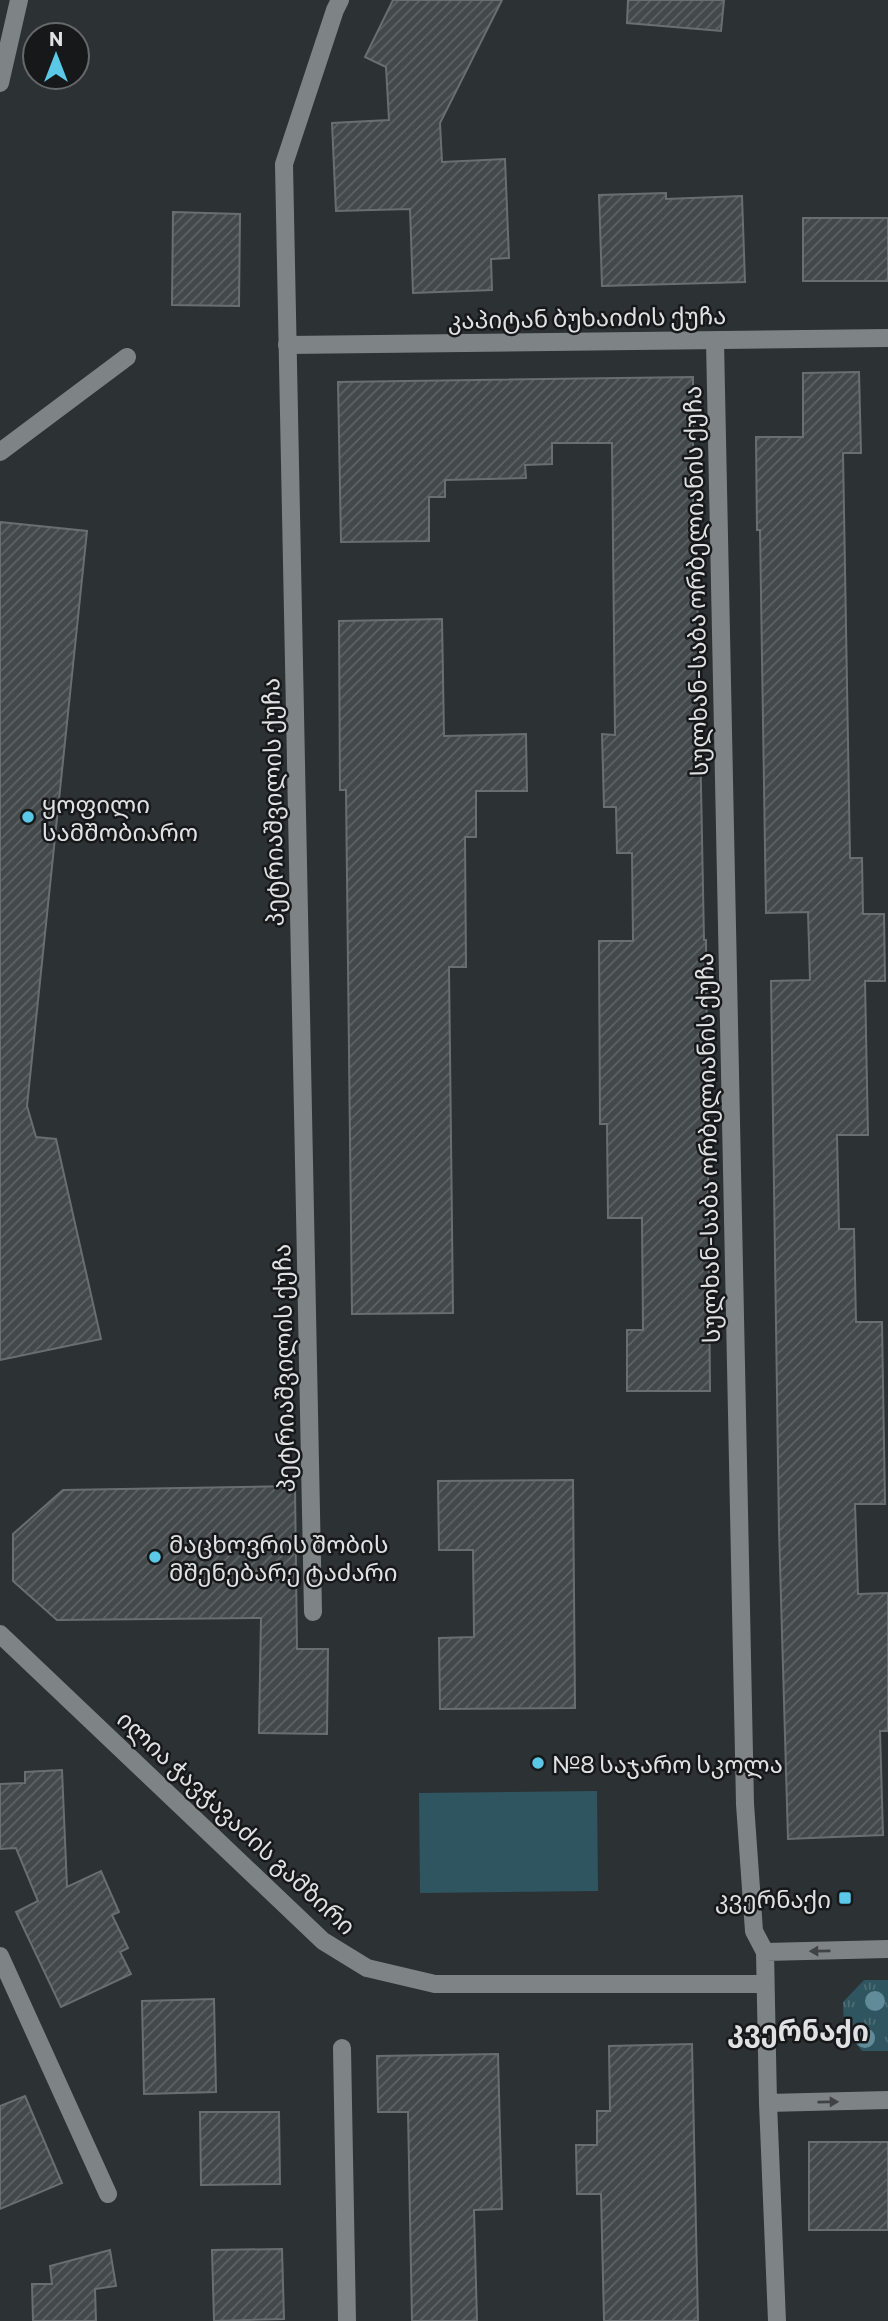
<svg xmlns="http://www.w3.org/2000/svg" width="888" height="2321" viewBox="0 0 888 2321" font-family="Commissioner,'Noto Sans Georgian',sans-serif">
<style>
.grass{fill:url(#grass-tufts)}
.pitch{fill:#2f5560}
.building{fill:url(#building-hatch);stroke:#696f71;stroke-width:2}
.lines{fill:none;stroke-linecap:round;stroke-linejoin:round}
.lane{stroke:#7e8486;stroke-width:18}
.street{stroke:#7e8486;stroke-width:18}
.secondary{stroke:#7e8486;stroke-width:18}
.tree{fill:#618b98}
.oneway{fill:#404345}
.poi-dot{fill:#5ac8e6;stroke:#161819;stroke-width:2.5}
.labels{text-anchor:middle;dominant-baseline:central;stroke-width:5;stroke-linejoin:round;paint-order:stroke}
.street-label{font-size:24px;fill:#dfe2e3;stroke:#161819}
.poi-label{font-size:24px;fill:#dfe2e3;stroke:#161819;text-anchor:start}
.quarter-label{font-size:28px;font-weight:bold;fill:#dfe2e3;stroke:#161819}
</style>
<defs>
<pattern id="grass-tufts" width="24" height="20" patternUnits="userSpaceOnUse" patternTransform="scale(1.75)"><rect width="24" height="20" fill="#2f5560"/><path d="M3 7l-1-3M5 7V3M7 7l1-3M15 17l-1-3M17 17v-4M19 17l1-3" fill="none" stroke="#4d6d77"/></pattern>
<pattern id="building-hatch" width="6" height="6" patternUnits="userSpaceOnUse" patternTransform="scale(1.75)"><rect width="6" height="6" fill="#43494a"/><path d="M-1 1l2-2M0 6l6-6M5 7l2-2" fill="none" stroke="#5e6364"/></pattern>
</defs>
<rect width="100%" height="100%" fill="#2c3133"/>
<path class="grass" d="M864 1980H888V2051H862L844 2029 843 2002Z"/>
<path class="pitch" d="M597 1791 598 1891 420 1893 419 1793Z"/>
<g class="building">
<path d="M393 0H502L440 123 442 162 505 159 509 258 491 259 492 290 413 293 410 209 336 211 332 123 389 120 386 67 365 57Z"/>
<path d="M628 0H724L721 31 627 23Z"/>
<path d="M666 193V199L742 196 745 282 602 286 599 195Z"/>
<path d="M173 212 240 214 239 306 172 305Z"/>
<rect x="803" y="218" width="85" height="63"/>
<path d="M859 372 861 453H843L850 858H862L863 914H884L885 981H865L868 1135H837L839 1229H854L856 1322H882L885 1504H855L858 1594 888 1593V1731H880L883 1835 788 1839 779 1530 771 981 810 980 808 912 766 913 760 530H757L756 437H803V373Z"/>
<path d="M693 377V583H697L704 940H706L710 1391H627V1330H643L642 1218H608L607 1124H600L599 941H633L632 853H617L616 807H604L602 734 615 735 612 443H552V464L525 465 526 478 445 480V497H429V541L341 542 338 382Z"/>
<path d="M0 522 87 531 27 1106 36 1137 56 1139 101 1339 0 1360Z"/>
<path d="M442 619 444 736 526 734 527 791H476V837H465L466 967H449L453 1313 352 1314 346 790H340L339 621Z"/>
<path d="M573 1480 575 1708 440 1709 439 1638 474 1637 473 1550H439L438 1481Z"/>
<path d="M295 1486 297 1649H328L327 1734 259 1733 261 1618 57 1620 13 1581V1534L63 1490Z"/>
<path d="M62 1770 67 1887 101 1871 119 1912 112 1915 128 1948 120 1952 131 1974 61 2007 16 1912 38 1901 16 1848 0 1849V1784L25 1783V1772Z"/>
<path d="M214 1999 216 2092 144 2094 142 2001Z"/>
<path d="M692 2044 698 2321H604L601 2194H577L576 2145H597V2111H610L609 2046Z"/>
<path d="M498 2054 502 2209 474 2210 477 2321H412L408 2112H378L377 2056Z"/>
<path d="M25 2096 62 2183 0 2209V2106Z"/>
<path d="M200 2112H279L280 2184 201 2185Z"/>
<rect x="809" y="2142" width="79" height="88"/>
<path d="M282 2249 284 2319 214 2321 212 2250Z"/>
<path d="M110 2250 116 2286 95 2289 96 2321H33L32 2284H52L50 2266Z"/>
</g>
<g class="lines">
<path class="lane" d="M0 452 127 357"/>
<g class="street">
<path d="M0 83 19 0"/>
<path d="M715 341 745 1804 754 1931 765 1952"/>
<path d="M287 345 888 338"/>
<path d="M313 1612 284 164 335 10 340 0"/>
<path d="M0 1956 108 2194"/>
<path d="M342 2048 347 2321"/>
<path d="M768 2103 777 2321"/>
</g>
<g class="secondary">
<path d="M0 1634 323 1941 367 1968 435 1984H765"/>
<path d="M888 1949 765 1952 768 2103 888 2100"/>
</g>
</g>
<g class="tree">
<circle cx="875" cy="2001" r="10"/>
<circle cx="865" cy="2038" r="10"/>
</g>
<defs><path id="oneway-solid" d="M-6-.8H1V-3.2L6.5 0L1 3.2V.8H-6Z" transform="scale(1.75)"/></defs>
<g class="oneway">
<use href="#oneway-solid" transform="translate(820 1951) rotate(179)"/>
<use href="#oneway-solid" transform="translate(828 2102) rotate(-1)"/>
</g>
<g class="poi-dot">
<circle cx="28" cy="817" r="7"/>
<circle cx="155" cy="1557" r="7"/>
<circle cx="538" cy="1763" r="7"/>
<rect x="838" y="1891" width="14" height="14" rx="3.5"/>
</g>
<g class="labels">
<g class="street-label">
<text transform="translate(587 317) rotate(-1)">კაპიტან ბუხაიძის ქუჩა</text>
<text transform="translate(695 581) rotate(-91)">სულხან-საბა ორბელიანის ქუჩა</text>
<text transform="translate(272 802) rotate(-91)">პეტრიაშვილის ქუჩა</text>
<text transform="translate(707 1148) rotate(-91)">სულხან-საბა ორბელიანის ქუჩა</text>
<text transform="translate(283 1368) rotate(-91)">პეტრიაშვილის ქუჩა</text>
<text transform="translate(237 1822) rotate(43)">ილია ჭავჭავაძის გამზირი</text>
</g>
<g class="poi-label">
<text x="42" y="803">ყოფილი<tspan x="42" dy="28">სამშობიარო</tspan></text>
<text x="169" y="1543">მაცხოვრის შობის<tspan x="169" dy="28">მშენებარე ტაძარი</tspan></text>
<text x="552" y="1763">№8 საჯარო სკოლა</text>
<text x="831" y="1898" text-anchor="end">კვერნაქი</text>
</g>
<g class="quarter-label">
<text x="798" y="2030">კვერნაქი</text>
</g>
</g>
<g transform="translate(56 56)"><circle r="33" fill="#161819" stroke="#66696a" stroke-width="2"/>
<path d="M0-5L12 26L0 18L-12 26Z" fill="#5ac8e6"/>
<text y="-10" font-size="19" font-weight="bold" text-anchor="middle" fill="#dfe2e3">N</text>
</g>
</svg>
